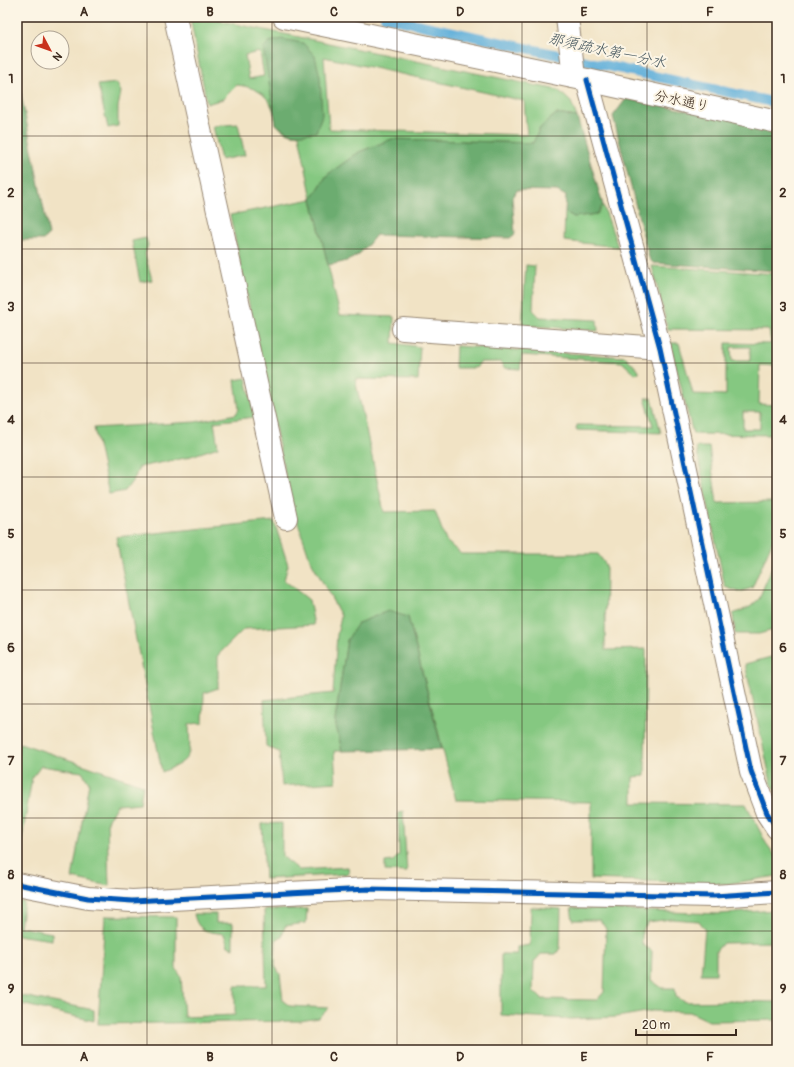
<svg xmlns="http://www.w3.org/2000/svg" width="794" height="1067" viewBox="0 0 794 1067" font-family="Pangolin,'Klee One',sans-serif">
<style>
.green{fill:#85c881;stroke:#607950;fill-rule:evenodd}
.forest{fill:#6cac6f;stroke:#546b46}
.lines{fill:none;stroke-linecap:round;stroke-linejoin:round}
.stream{stroke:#5fafda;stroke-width:10}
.minor-casing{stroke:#968672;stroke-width:24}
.minor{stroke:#fff;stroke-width:22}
.cycleway-casing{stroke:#fcf5e5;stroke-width:8}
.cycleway{stroke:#0057b8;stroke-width:5}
.grid{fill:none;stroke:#3b2a1e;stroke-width:1;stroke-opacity:0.55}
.labels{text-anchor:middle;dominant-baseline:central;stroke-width:4;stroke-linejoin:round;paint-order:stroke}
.street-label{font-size:14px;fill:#3b2a1e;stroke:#fcf5e5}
.water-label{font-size:15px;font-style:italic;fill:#485960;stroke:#fcf5e5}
.neatline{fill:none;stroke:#3b2a1e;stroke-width:1.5}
.grid-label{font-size:13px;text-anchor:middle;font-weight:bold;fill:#3b2a1e}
</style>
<rect width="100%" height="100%" fill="#fcf5e5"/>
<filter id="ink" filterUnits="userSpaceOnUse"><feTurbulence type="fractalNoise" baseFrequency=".025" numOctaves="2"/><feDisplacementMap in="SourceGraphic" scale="8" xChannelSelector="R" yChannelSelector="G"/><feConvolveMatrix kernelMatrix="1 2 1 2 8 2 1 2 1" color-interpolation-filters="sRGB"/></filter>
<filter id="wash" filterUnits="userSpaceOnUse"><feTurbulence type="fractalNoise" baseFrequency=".012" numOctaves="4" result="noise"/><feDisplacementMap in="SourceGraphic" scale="16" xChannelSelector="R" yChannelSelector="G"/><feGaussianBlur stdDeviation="0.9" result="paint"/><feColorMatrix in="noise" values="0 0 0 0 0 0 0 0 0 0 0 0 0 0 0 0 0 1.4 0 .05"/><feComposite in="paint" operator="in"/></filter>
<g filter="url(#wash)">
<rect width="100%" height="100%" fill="#f1e3c5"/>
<g class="green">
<path d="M190 17H201L558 90 571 102 577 117 556 114 540 128 533 143 392 139 359 152 327 175 312 199 340 315 394 317 393 343 420 347 418 380 355 379 384 512 435 511 446 541 461 554H598L606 565 605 650 646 649 645 776 633 777V803L746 804 766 843 777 858V876L727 884 591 879V802L456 800 408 617 347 640 335 721 342 751H334L336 782 282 786 279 752 266 746 264 700 333 693 337 635 341 616 310 559 291 502 230 215 312 199 299 135C294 134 287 134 284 131 276 126 276 121 274 113 269 94 255 87 237 85L223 99 207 104ZM260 52 264 76 249 79 245 55ZM324 57 524 101 527 135 329 129Z"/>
<path d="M117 83 121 92 118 107V126L108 128 98 85Z"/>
<path d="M238 124 245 155 221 160 213 126Z"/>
<path d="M603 205 618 247 564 241 565 212 574 217 597 214Z"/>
<path d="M146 238 148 245 145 254 152 280 140 282 132 241Z"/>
<path d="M526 265 535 266 533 310 540 317 597 320 598 331 522 325Z"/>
<path d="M652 266 777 274V366L760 365 759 404 777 405V435L693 434 670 343H679L693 394 726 395V343L771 344 769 330 668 329ZM731 347H750V361H732ZM743 412H760V429H743Z"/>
<path d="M456 346 626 357 640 372 635 374 622 362 522 355 520 369 504 368 501 362H480L476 368H455Z"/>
<path d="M246 378 255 417 214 422 218 447 185 458 139 467 135 477 125 491 109 494 94 428 195 422 236 414 239 409 235 380Z"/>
<path d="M645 398H652L661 433 576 430 577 425 653 426Z"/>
<path d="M696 447H709L717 503 773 502 770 448H777V531L752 588 739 592 725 587Z"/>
<path d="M274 521 288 565 284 580 309 600 314 625 244 629 218 655V688L204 693 203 723 189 724C190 756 194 759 162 772L116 537Z"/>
<path d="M777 554V629L759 634H735L733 614 750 607 759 599Z"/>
<path d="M771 657 777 658V795L771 782 745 664Z"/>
<path d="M20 743 143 785 140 803 117 805 107 821 109 886 72 878 89 783 82 772 41 766 32 778 17 869V758Z"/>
<path d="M403 811 407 872 385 871V862L393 861 399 855 398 813Z"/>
<path d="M282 823V856L299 870 348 867 349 874 265 879 262 824Z"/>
<path d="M17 901 24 902 20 927 52 933V940L17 935Z"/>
<path d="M531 907 561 909 560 948 556 954H541L534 962 533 991 542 999 597 1000 604 992 606 929 600 920H573L571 908 719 914 776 910 777 942 723 943 716 951V974H701L705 929 699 921 671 919 648 922 642 931V944L652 951 651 980 662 988H675L676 997 686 1002 732 1001 777 1002V1020L709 1021 690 1012 652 1011 617 1017 570 1019 501 1015V954H517V947L530 945Z"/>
<path d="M307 909 306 923 285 926 282 936 276 940 275 966 280 974 283 1001 290 1006 329 1008 319 1018 300 1021 98 1024 105 916 176 917V968L181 977 184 1017 235 1015V986H266L264 910Z"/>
<path d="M194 914H216V923H233V948L228 946 224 934C208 931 198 933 194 914Z"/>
<path d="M17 995 94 1010V1021L17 1003Z"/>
</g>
<g class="forest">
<path d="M282 39 303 43 315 56 320 77 322 115 316 132C298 135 290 137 276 124L263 48 269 42Z"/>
<path d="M17 74 49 235 43 240H17Z"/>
<path d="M626 99 777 127V271L653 263 649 258 613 116Z"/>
<path d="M556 114 577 117 603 205 597 214 574 217 565 212 566 196 557 191 517 190 512 197 515 234 510 238 376 235C359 256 355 261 328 265L312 199 327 175 359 152 392 139 533 143 540 128Z"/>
<path d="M388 611 408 617 442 749 342 751 335 721 347 640 358 623Z"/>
</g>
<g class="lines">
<path class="stream" d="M385 17 777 103"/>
</g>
</g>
<g filter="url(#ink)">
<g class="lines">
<g class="minor-casing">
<g id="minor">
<path d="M175 17 286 518"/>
<path d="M284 17 587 80 777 122"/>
<path d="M567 17 574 77"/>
<path d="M587 80 660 348 751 771 767 813 777 828"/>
<path d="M403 329 660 348"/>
<path d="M17 884 88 898 132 901 368 889 714 896 777 892"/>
</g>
</g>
<use href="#minor" class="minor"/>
<g class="cycleway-casing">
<g id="cycleway">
<path d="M587 80 660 348 751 771 767 813 777 828"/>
<path d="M17 884 88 898 132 901 368 889 714 896 777 892"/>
</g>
</g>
<use href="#cycleway" class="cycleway"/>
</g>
</g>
<path class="grid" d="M147 17V1050M272 17V1050M397 17V1050M522 17V1050M647 17V1050M17 136H777M17 249H777M17 363H777M17 477H777M17 590H777M17 704H777M17 818H777M17 931H777"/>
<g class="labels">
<g class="street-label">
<text transform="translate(682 101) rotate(12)">分水通り</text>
</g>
<g class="water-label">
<text transform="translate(607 51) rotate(12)">那須疏水第一分水</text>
</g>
</g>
<rect width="794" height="1067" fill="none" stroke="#fcf5e5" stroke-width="44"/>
<g transform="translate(50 50) rotate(131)"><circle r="19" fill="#fcf5e5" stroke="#afa495"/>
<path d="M0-3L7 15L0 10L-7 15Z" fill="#c8321e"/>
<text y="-6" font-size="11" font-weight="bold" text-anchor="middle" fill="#3b2a1e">N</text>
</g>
<path d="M636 1029v6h100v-6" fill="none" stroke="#3b2a1e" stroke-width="2"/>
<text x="642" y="1029" font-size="12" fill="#3b2a1e" stroke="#fcf5e5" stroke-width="3" paint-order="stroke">20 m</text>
<rect x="22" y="22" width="750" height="1023" class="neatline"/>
<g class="grid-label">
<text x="84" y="16">A</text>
<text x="210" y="16">B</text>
<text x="334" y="16">C</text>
<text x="460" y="16">D</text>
<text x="584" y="16">E</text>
<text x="710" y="16">F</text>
<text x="11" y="83">1</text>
<text x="783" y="83">1</text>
<text x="11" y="197">2</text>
<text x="783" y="197">2</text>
<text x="11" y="311">3</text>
<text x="783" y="311">3</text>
<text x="11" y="424">4</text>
<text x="783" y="424">4</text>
<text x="11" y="538">5</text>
<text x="783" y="538">5</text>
<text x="11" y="652">6</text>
<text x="783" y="652">6</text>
<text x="11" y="765">7</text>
<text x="783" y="765">7</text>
<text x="11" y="879">8</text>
<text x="783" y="879">8</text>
<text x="11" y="993">9</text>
<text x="783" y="993">9</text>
<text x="84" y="1061">A</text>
<text x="210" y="1061">B</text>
<text x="334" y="1061">C</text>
<text x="460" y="1061">D</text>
<text x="584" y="1061">E</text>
<text x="710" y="1061">F</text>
</g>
</svg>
